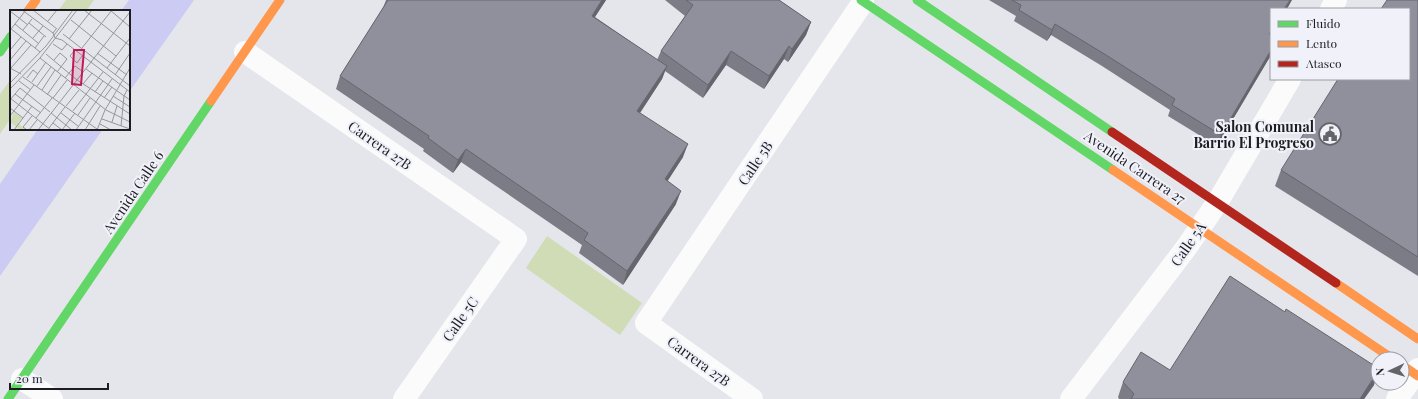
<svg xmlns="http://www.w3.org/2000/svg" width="1418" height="399" viewBox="0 0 1418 399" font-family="'Playfair Display',serif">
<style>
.green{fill:#d0dcb6}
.water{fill:#cbcbf4}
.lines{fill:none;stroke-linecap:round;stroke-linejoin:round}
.street{stroke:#fbfbfc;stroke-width:22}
.fast{stroke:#63d668;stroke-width:9}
.slow{stroke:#ff974d;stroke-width:9}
.jam{stroke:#b3261e;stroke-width:9}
.wall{fill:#7c7c87}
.shaded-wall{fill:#65656e}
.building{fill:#90909d;stroke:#65656e}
.labels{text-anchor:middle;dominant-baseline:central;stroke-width:4;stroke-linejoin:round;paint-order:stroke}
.poi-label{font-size:14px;font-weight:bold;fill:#1d1d21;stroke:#f1f1fa;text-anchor:end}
.street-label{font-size:14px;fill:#1d1d21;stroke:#f1f1fa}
.inset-road{fill:none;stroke:#95969a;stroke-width:1}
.view{fill:#c2185b;fill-opacity:0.15;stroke:#c2185b;stroke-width:2}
.inset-edge{fill:none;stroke:#1d1d21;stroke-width:2}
</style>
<rect width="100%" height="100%" fill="#e5e6eb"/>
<g class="green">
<path d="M66 0H94L86 11H58Z"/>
<path d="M11 79V118L0 134V94Z"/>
<path d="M547 236 642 303 620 335 526 268Z"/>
</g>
<g class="water">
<path d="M129 0H194L129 92V11H121Z"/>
<path d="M38 129H103L0 276V184Z"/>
</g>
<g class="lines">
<g class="street">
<path d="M1331 9 1336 0"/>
<path d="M245 52 516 239 404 399"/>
<path d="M22 379 52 399"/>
<path d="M752 399 646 323 863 2"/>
<path d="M1071 399 1186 248 1217 203 1290 79"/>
<path d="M1397 399 1418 369"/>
</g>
<g class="fast">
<path d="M861 0 1113 170"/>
<path d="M917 0 1112 132"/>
<path d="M0 52 11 36"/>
<path d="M8 399 211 101"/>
</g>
<g class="slow">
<path d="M28 11 36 0"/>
<path d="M211 101 280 0"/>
<path d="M1113 170 1393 359"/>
<path d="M1336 283 1418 339"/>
<path d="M1402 365 1418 376"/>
</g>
<path class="jam" d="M1112 132 1336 283"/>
</g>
<g class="wall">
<path d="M386 0H606L595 17 657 60 661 51 685 16 665 0H779L811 22 806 35 788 62 784 59 764 89 726 65 703 98 665 71 662 79 640 113 683 157 667 181 676 204 623 285 579 253 582 245 461 162 453 173 423 151 424 149 336 89 340 76 383 8Z"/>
<path d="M989 0H1292L1271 9V55L1217 146 1168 116 1170 110 1102 66 1051 35 1047 41 1014 21 1016 16Z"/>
<path d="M1418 0V276L1275 186 1281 170Z"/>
<path d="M1170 370 1374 385 1364 399H1119L1118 397 1123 382Z"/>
</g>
<g class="shaded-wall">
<path d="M602 0H606L587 29 592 16Z"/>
<path d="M1290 0H1292L1287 9H1284Z"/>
<path d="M811 22 806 35 788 62 792 49Z"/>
<path d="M1055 24 1051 35 1047 41 1052 30Z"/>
<path d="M789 46 784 59 764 89 769 76Z"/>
<path d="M1271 50V55L1217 146 1221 135Z"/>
<path d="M731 51 726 65 703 98 708 85Z"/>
<path d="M667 66 662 79 632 125 637 111Z"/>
<path d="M688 144 683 157 660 193 665 179Z"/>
<path d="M466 149 461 162 453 173 458 160Z"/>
<path d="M681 191 676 204 623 285 627 271Z"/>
<path d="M1378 371 1374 385 1364 399H1360Z"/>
</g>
<g class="building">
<path d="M388 0H602L592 16 667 66 637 111 688 144 665 179 681 191 627 271 584 240 588 233 466 149 458 160 428 138 429 136 340 76Z"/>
<path d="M686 0H779L811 22 792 49 789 46 769 76 731 51 708 85 661 51 693 5Z"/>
<path d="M1012 0H1290L1284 9H1271V31L1269 34 1271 35V50L1221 135 1172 105 1175 99 1106 55 1055 24 1052 30 1019 10 1021 5Z"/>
<path d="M1387 0H1418V257L1281 170 1338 79H1409V9H1381Z"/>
<path d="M1230 276 1285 312 1286 309 1378 368V371L1360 399H1131L1134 394 1123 382 1141 352 1170 370Z"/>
</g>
<defs>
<g id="civic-ring" transform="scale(1.15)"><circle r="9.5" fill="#f1f1fa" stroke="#636368" stroke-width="1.5"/><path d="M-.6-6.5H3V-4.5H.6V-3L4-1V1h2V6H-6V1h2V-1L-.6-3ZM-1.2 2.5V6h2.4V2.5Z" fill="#636368"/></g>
</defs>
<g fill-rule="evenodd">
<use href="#civic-ring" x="1330" y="134"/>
</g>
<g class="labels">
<g class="poi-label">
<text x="1314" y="126">Salon Comunal<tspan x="1314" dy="16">Barrio El Progreso</tspan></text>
</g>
<g class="street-label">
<text transform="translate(380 145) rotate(35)">Carrera 27B</text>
<text transform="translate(755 163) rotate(-56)">Calle 5B</text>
<text transform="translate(1135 167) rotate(34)">Avenida Carrera 27</text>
<text transform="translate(133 192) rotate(-56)">Avenida Calle 6</text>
<text transform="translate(1188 244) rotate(-55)">Calle 5A</text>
<text transform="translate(460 319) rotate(-55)">Calle 5C</text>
<text transform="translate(699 361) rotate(36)">Carrera 27B</text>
</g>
</g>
<g transform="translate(10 10)">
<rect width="120" height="120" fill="#e5e6eb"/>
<path d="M4 102 12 108 8 113 16 120H10L0 112Z" fill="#d0dcb6"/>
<path class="inset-road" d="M12 0 43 23M23 0 47 19M74 0 120 36M100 0 120 17M0 1 18 15M61 10 106 46M38 11 47 0M19 13 36 27M5 14 28 33M0 18 30 42M1 19 16 0M46 19 43 23 45 28 52 30 120 82M13 20 22 9M53 24 120 76M23 28 33 16M59 29 82 0M43 34 52 40 57 34M25 38 34 26M72 38 102 0M0 40 11 27M65 40 60 46 67 53 72 46M87 43 117 65M36 44 67 70 120 104M30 48 96 100 120 112M0 50 16 31M44 50 50 43 57 49 47 62M0 58 11 64M1 58 21 35M97 58 120 28M76 59 120 90M105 65 120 43M13 67 87 119M17 68 23 60 28 64M55 68 65 56 72 61M9 71 21 80M22 72 36 52M0 73 36 36 63 0M73 74 82 63M27 76 41 57M0 79 30 48 67 0M32 80 45 60M85 82 93 71M5 84 31 103M37 85 51 65M103 86 120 97M0 88 41 120M43 88 57 70M94 88 102 77M0 90 10 78 40 102M56 96 69 80M0 98 13 108M63 101 93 62M41 103 62 120M51 103 68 116M68 105 80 88M0 106 24 75M26 108 42 88M92 109 120 119M102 112 107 96M43 113 52 120 65 103M90 114 101 120M111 116 114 86 117 80M39 118 55 97M4 120 22 96M17 120 13 117 22 106M19 120 27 110M28 120 120 2M66 120 102 69M75 120 90 96M87 120 95 100 120 58"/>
<path class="view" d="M64 40H74L71 75 62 74Z"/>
<rect width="120" height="120" class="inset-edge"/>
</g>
<rect x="1270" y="8" width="140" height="72" fill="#f1f1fa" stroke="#9c9ca3"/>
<rect x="1278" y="21" width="20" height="6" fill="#63d668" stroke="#9c9ca3"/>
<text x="1306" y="28" font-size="12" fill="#1d1d21">Fluido</text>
<rect x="1278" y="41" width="20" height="6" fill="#ff974d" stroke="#9c9ca3"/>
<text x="1306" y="48" font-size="12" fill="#1d1d21">Lento</text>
<rect x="1278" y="61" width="20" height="6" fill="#b3261e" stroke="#9c9ca3"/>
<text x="1306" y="68" font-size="12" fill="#1d1d21">Atasco</text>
<g transform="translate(1390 371) rotate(266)"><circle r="19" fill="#f1f1fa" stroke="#9c9ca3"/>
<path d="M0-3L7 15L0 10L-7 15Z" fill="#636368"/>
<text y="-6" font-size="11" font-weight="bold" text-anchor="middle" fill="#1d1d21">N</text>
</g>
<path d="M10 383v6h98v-6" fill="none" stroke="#1d1d21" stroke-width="2"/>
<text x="16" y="383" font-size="12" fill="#1d1d21" stroke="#f1f1fa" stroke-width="3" paint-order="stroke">20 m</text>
</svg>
